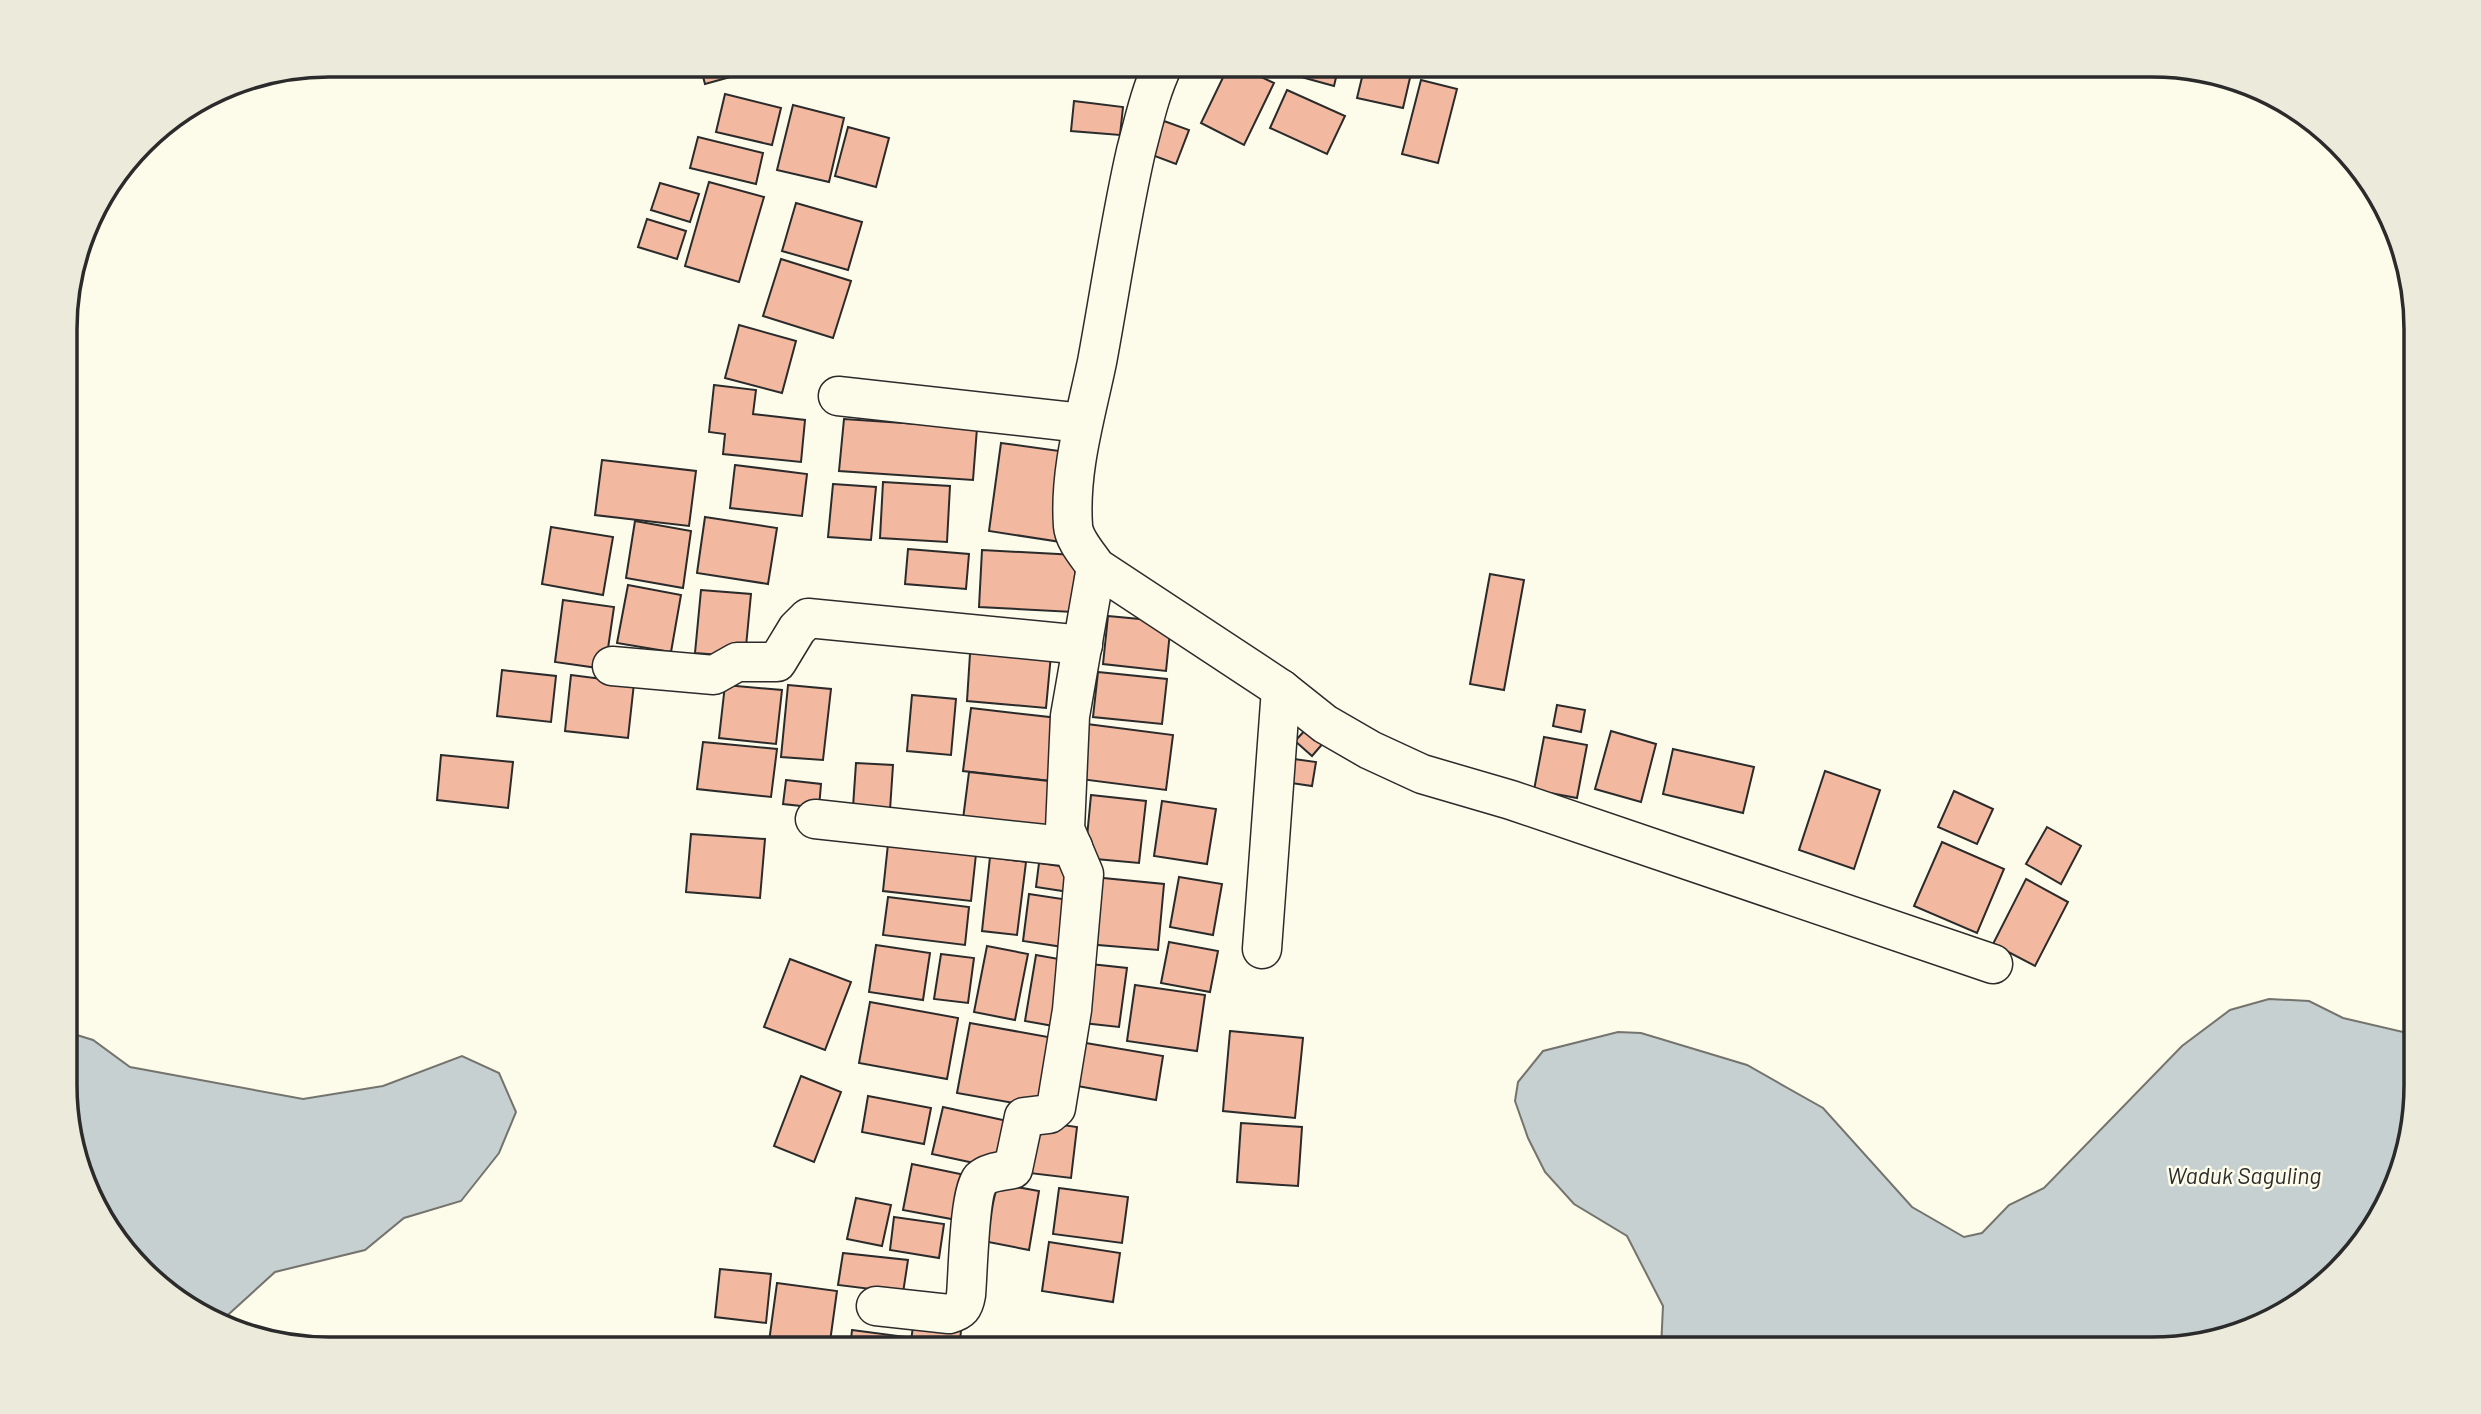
<svg xmlns="http://www.w3.org/2000/svg" width="2481" height="1414" viewBox="0 0 2481 1414" font-family="Barlow,sans-serif">
<style>
.water{fill:#c7d0d0;stroke:#74746e;stroke-width:2}
.building{fill:#f2b8a0;stroke:#2b2b2b;stroke-width:2}
.lines{fill:none;stroke-linecap:round;stroke-linejoin:round}
.street-casing{stroke:#2b2b2b;stroke-width:41}
.street{stroke:#fdfbea;stroke-width:38}
.labels{text-anchor:middle;dominant-baseline:central;stroke-width:5;stroke-linejoin:round;paint-order:stroke}
.water-label{font-size:23px;font-style:italic;fill:#2b2b2b;stroke:#fdfbea}
.rim{fill:none;stroke:#2b2b2b;stroke-width:3.5}
</style>
<rect width="100%" height="100%" fill="#fdfbea"/>
<g class="water">
<path d="M2269 999 2309 1001 2343 1018 2416 1035V1102L2381 1217 2339 1272 2284 1314 2169 1349H1661L1663 1306 1627 1236 1574 1204 1545 1172 1528 1138 1515 1101 1518 1082 1543 1051 1618 1032 1641 1033 1747 1065 1823 1108 1912 1207 1964 1237 1982 1233 2009 1205 2044 1188 2182 1046 2230 1010Z"/>
<path d="M67 1032 93 1040 130 1067 303 1099 383 1086 462 1056 499 1073 516 1112 499 1153 461 1201 404 1218 365 1250 275 1272 219 1323 197 1314 109 1231 67 1119Z"/>
</g>
<g class="building">
<path d="M659 65H695L696 68 661 75Z"/>
<path d="M700 65H738L741 74 705 84Z"/>
<path d="M1229 65H1236L1274 83 1244 145 1201 123Z"/>
<path d="M1297 65H1339L1334 86 1294 75Z"/>
<path d="M1365 65H1413L1403 108 1357 98Z"/>
<path d="M1421 80 1457 89 1438 163 1402 154Z"/>
<path d="M1287 90 1345 116 1327 154 1270 128Z"/>
<path d="M725 94 781 108 772 145 716 132Z"/>
<path d="M1074 101 1123 107 1120 135 1071 131Z"/>
<path d="M793 105 844 118 829 182 777 170Z"/>
<path d="M1164 121 1189 130 1176 164 1152 155Z"/>
<path d="M848 127 889 138 876 187 835 176Z"/>
<path d="M698 137 763 153 756 184 690 168Z"/>
<path d="M709 182 764 197 739 282 685 266Z"/>
<path d="M660 183 699 194 690 222 651 210Z"/>
<path d="M796 203 862 222 848 270 782 251Z"/>
<path d="M647 219 686 231 677 259 638 247Z"/>
<path d="M781 259 851 281 833 338 763 316Z"/>
<path d="M739 325 796 341 782 393 725 378Z"/>
<path d="M714 385 756 390 753 414 805 420 801 462 723 454 725 434 709 432Z"/>
<path d="M844 419 977 428 973 480 839 471Z"/>
<path d="M1001 443 1074 453 1061 542 989 531Z"/>
<path d="M602 460 696 471 689 526 595 515Z"/>
<path d="M735 465 807 474 802 516 730 508Z"/>
<path d="M883 482 950 486 947 542 880 538Z"/>
<path d="M833 484 876 487 871 540 828 537Z"/>
<path d="M705 517 777 528 768 584 697 573Z"/>
<path d="M635 521 691 531 683 588 626 578Z"/>
<path d="M551 527 613 537 603 595 542 584Z"/>
<path d="M908 549 969 554 966 589 905 584Z"/>
<path d="M982 550 1076 555 1073 612 979 607Z"/>
<path d="M1490 574 1524 580 1504 690 1470 684Z"/>
<path d="M628 585 681 595 671 652 617 643Z"/>
<path d="M701 590 751 594 745 657 695 653Z"/>
<path d="M563 600 614 607 605 669 555 662Z"/>
<path d="M1108 616 1171 622 1166 671 1103 664Z"/>
<path d="M971 638 1052 644 1046 708 967 701Z"/>
<path d="M502 670 556 676 551 722 497 716Z"/>
<path d="M1098 672 1167 679 1162 724 1093 717Z"/>
<path d="M571 675 634 683 628 738 565 731Z"/>
<path d="M725 685 782 690 776 744 719 738Z"/>
<path d="M788 685 831 689 823 760 781 757Z"/>
<path d="M912 695 956 699 951 755 907 751Z"/>
<path d="M1557 705 1585 710 1581 732 1553 726Z"/>
<path d="M971 708 1058 718 1051 781 963 771Z"/>
<path d="M1087 724 1173 735 1166 790 1080 779Z"/>
<path d="M1309 726 1325 741 1312 756 1295 741Z"/>
<path d="M1611 731 1656 744 1641 802 1595 789Z"/>
<path d="M1544 737 1587 745 1577 798 1534 790Z"/>
<path d="M703 742 777 749 771 797 697 789Z"/>
<path d="M1673 749 1754 767 1743 813 1663 794Z"/>
<path d="M441 755 513 762 508 808 437 800Z"/>
<path d="M1294 759 1316 762 1312 786 1291 783Z"/>
<path d="M856 763 893 765 890 810 853 807Z"/>
<path d="M1825 771 1880 790 1854 869 1799 850Z"/>
<path d="M969 772 1057 782 1049 838 962 827Z"/>
<path d="M786 780 821 784 819 808 783 804Z"/>
<path d="M1954 791 1993 809 1977 844 1938 827Z"/>
<path d="M1091 795 1146 801 1139 863 1085 858Z"/>
<path d="M1162 801 1216 809 1207 864 1154 856Z"/>
<path d="M2047 827 2081 846 2061 884 2026 864Z"/>
<path d="M691 834 765 839 760 898 686 892Z"/>
<path d="M1942 842 2004 869 1977 933 1914 906Z"/>
<path d="M888 844 976 854 971 901 883 891Z"/>
<path d="M990 857 1026 862 1017 935 982 931Z"/>
<path d="M1039 863 1073 868 1069 892 1036 887Z"/>
<path d="M1093 877 1164 884 1158 950 1086 944Z"/>
<path d="M1179 877 1222 884 1213 935 1170 927Z"/>
<path d="M2026 879 2068 902 2035 966 1993 944Z"/>
<path d="M1029 894 1069 900 1063 947 1023 941Z"/>
<path d="M888 897 969 907 965 945 883 935Z"/>
<path d="M1169 942 1218 951 1210 992 1161 983Z"/>
<path d="M876 945 930 953 923 1000 869 992Z"/>
<path d="M987 946 1028 954 1015 1020 974 1012Z"/>
<path d="M941 954 974 958 968 1003 934 999Z"/>
<path d="M1036 955 1070 961 1059 1027 1025 1021Z"/>
<path d="M790 959 851 982 825 1050 764 1027Z"/>
<path d="M1081 963 1127 968 1119 1027 1074 1022Z"/>
<path d="M1135 985 1205 995 1197 1051 1127 1041Z"/>
<path d="M870 1002 958 1018 947 1079 859 1063Z"/>
<path d="M970 1023 1059 1039 1047 1109 957 1093Z"/>
<path d="M1230 1031 1303 1038 1295 1118 1223 1111Z"/>
<path d="M1074 1041 1163 1056 1156 1100 1066 1084Z"/>
<path d="M801 1076 841 1092 814 1162 774 1146Z"/>
<path d="M868 1096 931 1108 924 1144 862 1132Z"/>
<path d="M943 1107 1012 1122 1002 1169 932 1154Z"/>
<path d="M1028 1120 1077 1127 1071 1178 1021 1172Z"/>
<path d="M1241 1123 1302 1127 1298 1186 1237 1182Z"/>
<path d="M912 1164 970 1176 962 1221 903 1210Z"/>
<path d="M989 1182 1039 1191 1029 1250 978 1240Z"/>
<path d="M1059 1188 1128 1197 1122 1243 1053 1234Z"/>
<path d="M856 1198 891 1205 882 1246 847 1239Z"/>
<path d="M894 1217 944 1224 939 1258 890 1250Z"/>
<path d="M1049 1242 1120 1253 1113 1302 1042 1291Z"/>
<path d="M843 1253 908 1260 903 1293 838 1285Z"/>
<path d="M720 1269 771 1274 766 1323 715 1317Z"/>
<path d="M777 1283 837 1291 829 1349H768Z"/>
<path d="M913 1326 961 1331 959 1349H910Z"/>
<path d="M852 1330 906 1337 905 1349H850Z"/>
</g>
<g class="lines">
<g class="street-casing">
<g id="street">
<path d="M1163 65C1150 92 1144 121 1136 151 1120 221 1110 292 1097 362 1086 415 1069 470 1073 526 1074 540 1088 555 1096 567L1281 689 1325 724 1370 750 1422 774 1511 800 1993 964"/>
<path d="M838 396 1082 423"/>
<path d="M612 666 714 675 737 662H777L797 629 808 618 1083 645"/>
<path d="M815 819 1073 847"/>
<path d="M1262 949 1281 689"/>
<path d="M876 1306 949 1314C961 1311 964 1307 966 1295 968 1274 969 1192 981 1179 988 1172 1004 1171 1013 1169L1024 1117 1049 1114 1056 1108 1072 1010 1084 874 1065 829 1070 716 1096 567"/>
</g>
</g>
<use href="#street" class="street"/>
</g>
<g class="labels">
<g class="water-label">
<text x="2244" y="1175">Waduk Saguling</text>
</g>
</g>
<path d="M0 0H2481V1414H0ZM329 77H2152A252 252 0 0 1 2404 329V1085A252 252 0 0 1 2152 1337H329A252 252 0 0 1 77 1085V329A252 252 0 0 1 329 77Z" fill="#eceadb" fill-rule="evenodd"/>
<path class="rim" d="M329 77H2152A252 252 0 0 1 2404 329V1085A252 252 0 0 1 2152 1337H329A252 252 0 0 1 77 1085V329A252 252 0 0 1 329 77Z"/>
</svg>
